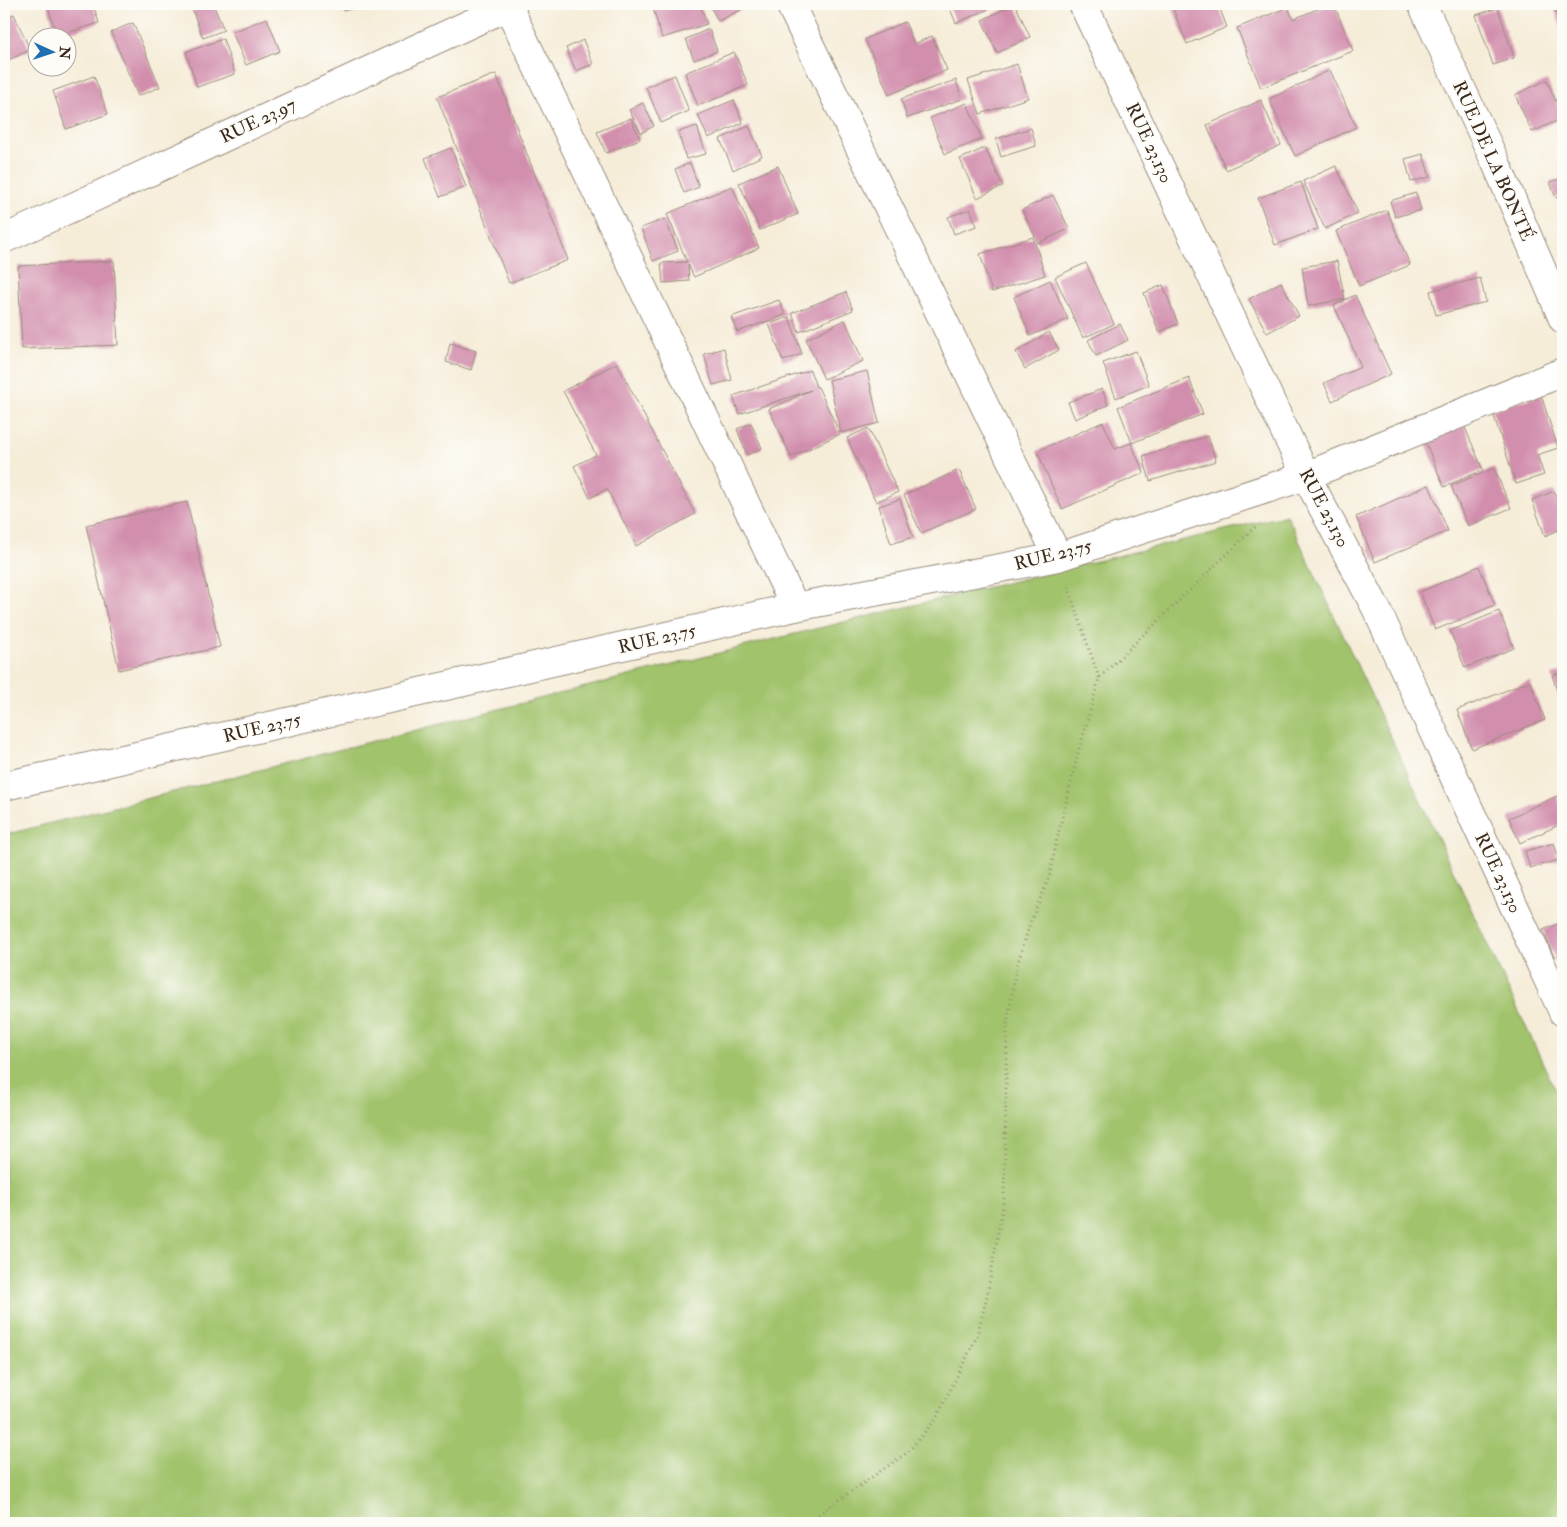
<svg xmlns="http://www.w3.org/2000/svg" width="1567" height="1527" viewBox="0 0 1567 1527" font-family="'IM FELL Double Pica',serif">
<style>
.green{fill:#a1c36c;stroke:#6e7645}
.building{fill:#d28ead}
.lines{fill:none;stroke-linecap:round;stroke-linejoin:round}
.minor-casing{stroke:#988c7c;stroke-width:30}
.path{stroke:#988c7c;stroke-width:3;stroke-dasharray:1 4;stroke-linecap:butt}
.minor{stroke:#fff;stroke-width:28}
.labels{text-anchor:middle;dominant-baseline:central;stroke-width:4;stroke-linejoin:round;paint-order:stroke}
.street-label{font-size:18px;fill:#3b2a1e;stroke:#fdfcf7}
</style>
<rect width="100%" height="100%" fill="#fdfcf7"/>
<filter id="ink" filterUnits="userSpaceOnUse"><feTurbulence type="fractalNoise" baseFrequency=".02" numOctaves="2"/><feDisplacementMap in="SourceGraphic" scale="10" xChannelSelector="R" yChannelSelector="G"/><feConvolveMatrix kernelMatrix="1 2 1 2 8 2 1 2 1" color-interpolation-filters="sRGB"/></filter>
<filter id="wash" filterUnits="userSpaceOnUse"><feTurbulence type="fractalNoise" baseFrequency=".0096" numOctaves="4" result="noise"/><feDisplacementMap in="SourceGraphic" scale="20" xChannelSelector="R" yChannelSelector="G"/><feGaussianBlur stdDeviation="1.12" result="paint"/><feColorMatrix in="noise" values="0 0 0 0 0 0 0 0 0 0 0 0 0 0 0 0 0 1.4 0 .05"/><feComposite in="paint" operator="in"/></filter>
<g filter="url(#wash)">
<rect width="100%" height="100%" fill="#f6edd9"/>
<path class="green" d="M1287 515 1563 1106V1523H4V835L778 638Z"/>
<g id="blocks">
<g class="building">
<path d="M47 4H93L99 23 57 36Z"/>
<path d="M190 4H213L224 30 203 38Z"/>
<path d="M342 4H372L343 11Z"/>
<path d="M667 4H700L707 24 662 38 653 8Z"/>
<path d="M709 4H753L718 21Z"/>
<path d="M948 4H993L994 7 956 23Z"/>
<path d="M1015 4 1030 37 997 53 982 20Z"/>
<path d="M1171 4H1218L1227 27 1187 44Z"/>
<path d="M1330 4H1334L1353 51 1261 88 1237 28 1288 7 1293 19Z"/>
<path d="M1553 4H1563V27L1561 28Z"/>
<path d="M1498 8 1514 58 1493 65 1476 15Z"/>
<path d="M14 14 30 50 4 62V19Z"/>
<path d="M267 18 280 51 246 65 232 32Z"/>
<path d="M905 22 914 44 932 36 947 70 889 95 865 39Z"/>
<path d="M133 23 160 87 138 96 111 32Z"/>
<path d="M709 29 717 51 694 60 686 39Z"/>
<path d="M223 39 235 74 197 87 186 52Z"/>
<path d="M583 40 593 64 576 71 566 48Z"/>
<path d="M734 52 748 85 698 106 685 73Z"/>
<path d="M1017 64 1028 98 980 114 968 80Z"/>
<path d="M1330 70 1356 127 1295 156 1269 99Z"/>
<path d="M496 74 568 260 509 283 437 97Z"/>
<path d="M675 75 689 111 661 123 646 87Z"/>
<path d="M94 76 108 114 66 129 53 91Z"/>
<path d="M956 80 962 99 907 118 901 99Z"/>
<path d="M1547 80 1563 118 1532 132 1515 95Z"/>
<path d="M734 100 743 123 708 138 698 115Z"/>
<path d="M1261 100 1281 145 1226 170 1207 125Z"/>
<path d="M643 103 654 126 641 133 629 110Z"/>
<path d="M967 103 982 139 945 154 930 118Z"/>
<path d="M631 118 640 139 606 153 597 132Z"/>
<path d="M697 126 706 154 686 159 678 132Z"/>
<path d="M749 126 762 156 733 170 720 139Z"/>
<path d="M1031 128 1036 146 1001 157 996 139Z"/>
<path d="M451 148 466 187 440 197 425 158Z"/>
<path d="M985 148 1003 186 977 198 960 159Z"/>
<path d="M1423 154 1430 177 1411 182 1405 159Z"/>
<path d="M690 163 699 187 684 193 675 169Z"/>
<path d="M778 166 798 214 760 230 739 183Z"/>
<path d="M1336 166 1358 213 1325 229 1303 181Z"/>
<path d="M1563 178V196L1556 198 1550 182Z"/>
<path d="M1301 182 1318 229 1275 245 1258 198Z"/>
<path d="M732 186 759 248 694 277 688 264 689 281 663 283 661 263 687 262 667 214Z"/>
<path d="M1416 193 1421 210 1395 217 1390 201Z"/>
<path d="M1053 195 1069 229 1038 243 1022 210Z"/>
<path d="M970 209 977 226 954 234 948 217Z"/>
<path d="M1387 210 1410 265 1359 286 1336 231Z"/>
<path d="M665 219 678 251 653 261 641 228Z"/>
<path d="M1033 237 1045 275 992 292 980 254Z"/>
<path d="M114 261 118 345 22 349 18 266Z"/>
<path d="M1337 261 1345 299 1308 306 1302 267Z"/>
<path d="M1086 263 1114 324 1083 338 1055 277Z"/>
<path d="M1480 278 1486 302 1436 315 1430 291Z"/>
<path d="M1050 280 1068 319 1030 336 1014 297Z"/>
<path d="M1281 282 1299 316 1267 333 1249 299Z"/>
<path d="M1163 285 1178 324 1159 332 1144 293Z"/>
<path d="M846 292 853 310 799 332 792 313Z"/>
<path d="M1355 295 1391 374 1332 401 1324 383 1361 367 1334 305Z"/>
<path d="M779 300 785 315 737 332 731 317Z"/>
<path d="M789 317 802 354 783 361 769 324Z"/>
<path d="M845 320 863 361 824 379 806 339Z"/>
<path d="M1120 324 1128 340 1096 356 1088 340Z"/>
<path d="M1049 332 1059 350 1025 369 1016 352Z"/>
<path d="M450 343 476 351 471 370 446 362Z"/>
<path d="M724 348 732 380 713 385 704 354Z"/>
<path d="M1136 351 1149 385 1116 398 1103 363Z"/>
<path d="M617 363 695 514 636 546 607 489 590 498 574 466 596 455 563 391Z"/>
<path d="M810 370 816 387H818L840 434 791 457 769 409 811 390 739 414 733 396Z"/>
<path d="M867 371 879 423 841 433 829 380Z"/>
<path d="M1189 378 1203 414 1132 443 1118 407Z"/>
<path d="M1102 389 1108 405 1075 419 1068 402Z"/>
<path d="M1541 395 1558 448 1537 455 1544 475 1516 484 1492 410Z"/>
<path d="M1103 422 1115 449 1131 443 1144 473 1062 509 1037 451Z"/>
<path d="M751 423 762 448 747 455 737 429Z"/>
<path d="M1464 425 1483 470 1444 487 1425 441Z"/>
<path d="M868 428 898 492 876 502 847 438Z"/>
<path d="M1208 436 1216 461 1150 481 1143 456Z"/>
<path d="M1494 468 1511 508 1468 526 1451 486Z"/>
<path d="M959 470 976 509 921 533 904 495Z"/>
<path d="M1429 485 1448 531 1375 562 1356 517Z"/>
<path d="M1554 491 1563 514V528L1545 536 1532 500Z"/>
<path d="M900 499 913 537 891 544 879 506Z"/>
<path d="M187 502 220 647 119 670 86 525Z"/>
<path d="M1479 566 1495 605 1435 630 1420 592Z"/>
<path d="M1499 611 1514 648 1465 668 1450 631Z"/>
<path d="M1563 672V709L1552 675Z"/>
<path d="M1530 681 1545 720 1472 749 1457 710Z"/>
<path d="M1557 796 1563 809V823L1520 843 1509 818Z"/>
<path d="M1554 843 1559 860 1530 868 1525 851Z"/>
<path d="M1563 922V953L1554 957 1543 930Z"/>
</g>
</g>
</g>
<g filter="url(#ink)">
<use href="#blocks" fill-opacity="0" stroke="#988c7c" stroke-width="1"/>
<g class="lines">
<g class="minor-casing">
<g id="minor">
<path d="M507 4 795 607"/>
<path d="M790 4 1058 557"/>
<path d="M1083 4 1306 476 1376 608 1563 1012"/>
<path d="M1422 4 1496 163 1563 319"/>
<path d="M4 239 513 4"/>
<path d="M4 786 795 607 1058 557 1306 476 1563 372"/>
</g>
</g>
<g class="path">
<path d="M1068 587 1099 678"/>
<path d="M806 1523 908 1452 936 1419 977 1336 987 1296 1004 1200 1007 1025 1016 969 1030 923 1049 878 1057 839 1078 754 1099 678 1256 526"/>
</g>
<use href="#minor" class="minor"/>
</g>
</g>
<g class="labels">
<g class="street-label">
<text transform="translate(258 121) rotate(-25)">RUE 23.97</text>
<text transform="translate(1149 143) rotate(65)">RUE 23.130</text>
<text transform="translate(1493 161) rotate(66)">RUE DE LA BONTÉ</text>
<text transform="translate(1324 508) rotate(62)">RUE 23.130</text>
<text transform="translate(1053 555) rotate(-14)">RUE 23.75</text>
<text transform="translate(657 639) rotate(-13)">RUE 23.75</text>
<text transform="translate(262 728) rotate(-13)">RUE 23.75</text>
<text transform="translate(1498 873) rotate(65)">RUE 23.130</text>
</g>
</g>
<rect width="1567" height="1527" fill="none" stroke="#fdfcf7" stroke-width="20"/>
<g transform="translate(52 52) rotate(93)"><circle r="24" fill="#fdfcf7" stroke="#afa8a0"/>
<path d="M0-4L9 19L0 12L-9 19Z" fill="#1f6fb2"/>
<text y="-8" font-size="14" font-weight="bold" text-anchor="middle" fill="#3b2a1e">N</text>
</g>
</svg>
